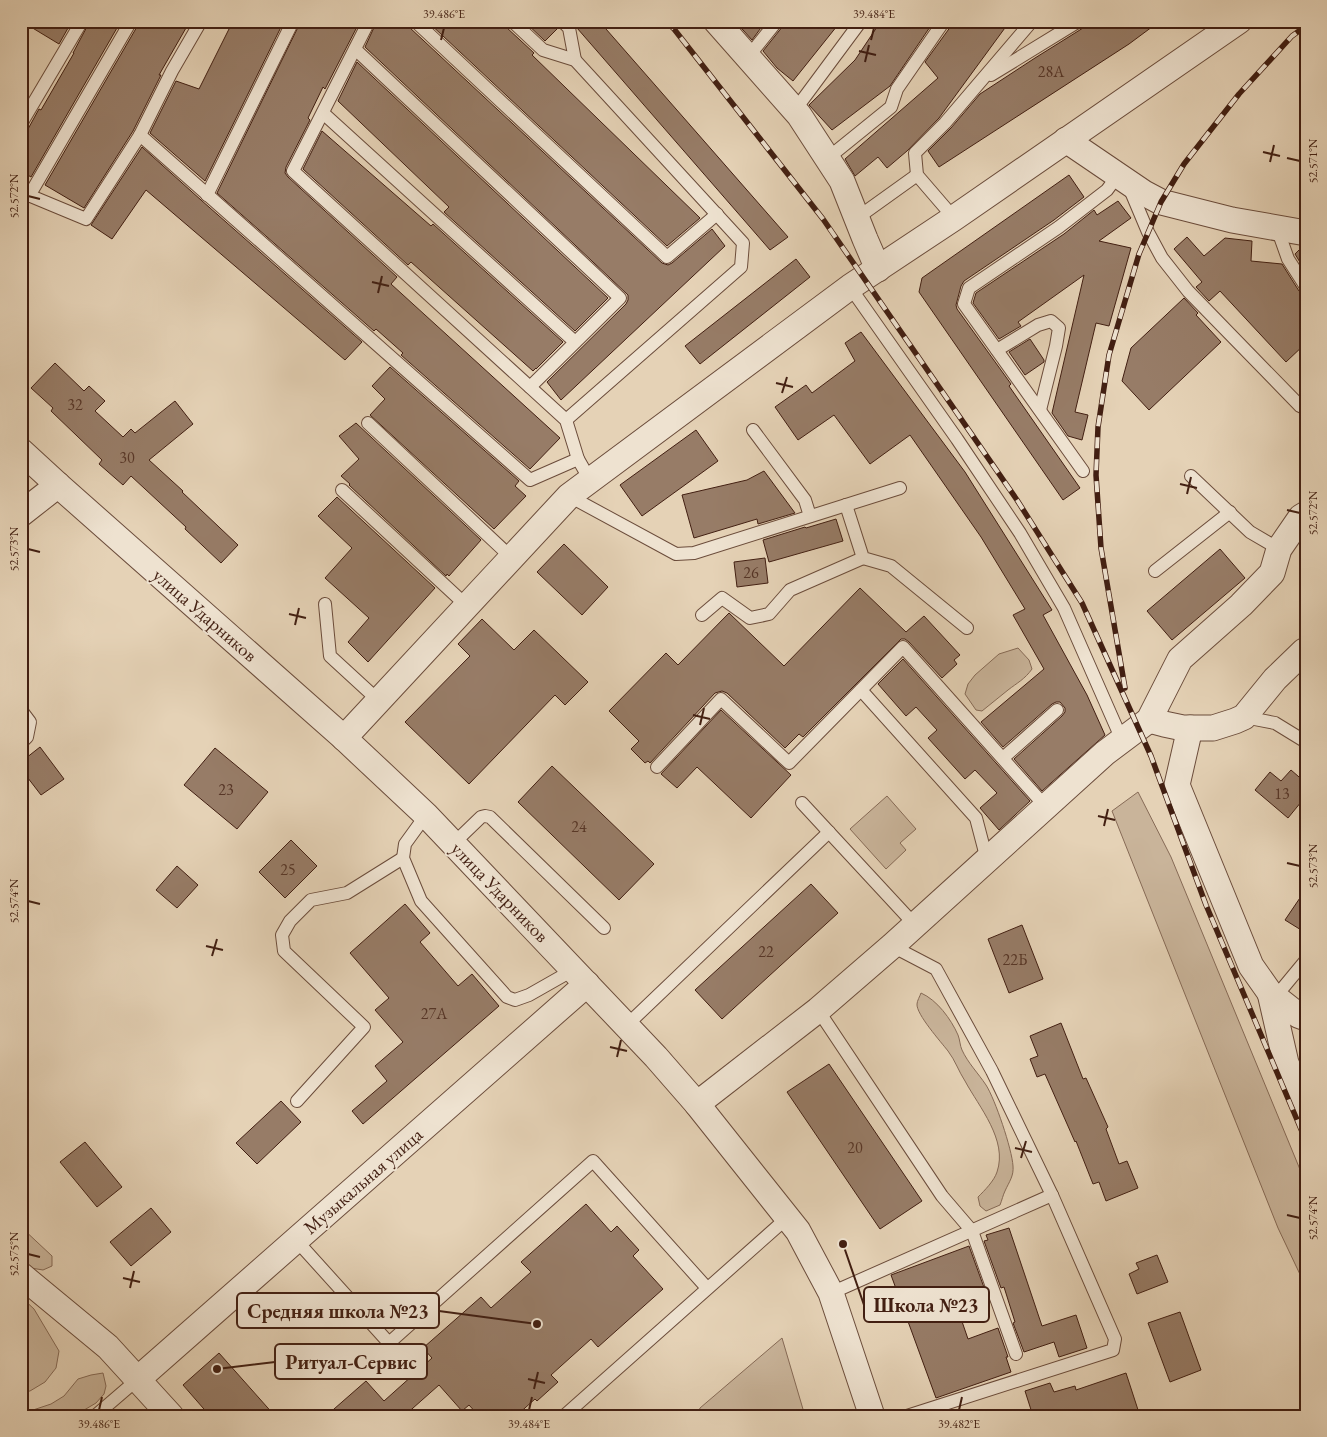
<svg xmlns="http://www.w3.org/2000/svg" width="1327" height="1437" viewBox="0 0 1327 1437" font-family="'EB Garamond',serif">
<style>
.green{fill:#c9b49a;stroke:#866a56}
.building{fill:#977c67;stroke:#421f12}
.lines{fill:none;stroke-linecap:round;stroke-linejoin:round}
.service-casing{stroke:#6b4c3b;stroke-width:14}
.minor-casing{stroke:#6b4c3b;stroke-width:27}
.service{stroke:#eee2d0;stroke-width:12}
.minor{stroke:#eee2d0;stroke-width:25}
.rail-casing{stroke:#421f12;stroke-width:5.5}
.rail{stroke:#eee2d0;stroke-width:4;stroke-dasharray:11;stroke-linecap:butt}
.ticks{fill:none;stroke:#421f12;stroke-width:2}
.labels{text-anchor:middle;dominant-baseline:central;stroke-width:4;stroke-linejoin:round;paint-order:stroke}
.number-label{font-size:16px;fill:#573627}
.street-label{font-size:19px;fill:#421f12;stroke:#eee2d0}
.leader{fill:none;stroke:#421f12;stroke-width:2}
.callout-dot{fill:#421f12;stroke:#eee2d0;stroke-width:2}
.callout{fill:#eee2d0;stroke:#421f12;stroke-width:2}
.callout-label{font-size:20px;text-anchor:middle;font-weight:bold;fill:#421f12}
.neatline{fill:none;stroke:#421f12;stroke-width:2}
.ticks-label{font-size:12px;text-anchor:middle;fill:#421f12}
</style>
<rect width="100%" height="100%" fill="#e5d2b6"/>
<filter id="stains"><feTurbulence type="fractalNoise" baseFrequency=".004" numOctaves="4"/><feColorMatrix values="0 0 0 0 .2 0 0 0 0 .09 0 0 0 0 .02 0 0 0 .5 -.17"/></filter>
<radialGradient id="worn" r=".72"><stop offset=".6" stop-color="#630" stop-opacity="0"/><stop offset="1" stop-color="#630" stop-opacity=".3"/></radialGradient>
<g class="green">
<path d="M1018 648 1029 660 1032 669C1025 679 1017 683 1008 690 999 697 991 704 982 711L976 710 965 694 968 684 975 675 999 654Z"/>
<path d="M1138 792 1171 857 1306 1184V1287L1278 1228 1112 811Z"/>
<path d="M887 796 916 829 900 843 906 850 886 869 850 829Z"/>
<path d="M921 993C937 1000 951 1019 958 1035 960 1040 960 1046 962 1050 968 1063 978 1073 986 1085 995 1099 1012 1149 1013 1166 1014 1176 1009 1182 1005 1191 1003 1195 1002 1200 1000 1205L986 1211 980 1206 978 1197C985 1190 994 1181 997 1172 1008 1140 979 1107 965 1081 959 1072 955 1060 948 1051 941 1042 916 1014 917 1004 917 1001 920 996 921 993Z"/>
<path d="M21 1227 52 1256V1266L43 1270 25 1267 21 1263Z"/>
<path d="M21 1297 34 1309 59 1351 56 1368 45 1382 30 1391 21 1392Z"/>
<path d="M782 1338 805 1416H697L700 1408Z"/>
<path d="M103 1373 106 1386 104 1394 96 1403 74 1416H21L24 1413 51 1404 64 1396 78 1379 91 1375Z"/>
</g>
<g class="building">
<path d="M21 21H72L59 44Z"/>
<path d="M90 21H121L31 177 21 171V132L28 129 39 109 41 110 74 53H73Z"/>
<path d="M139 21H190L159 75H161L133 131 84 208 45 185 138 25Z"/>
<path d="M233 21H284L205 181 150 133 176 81 199 89Z"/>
<path d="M301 21H360L325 89 323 87 308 118 310 120 286 167 285 173 288 177 397 277 391 284 560 438 530 469 401 355 403 353 376 329 374 331 217 193Z"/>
<path d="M377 21H407L409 27 662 263 668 265 672 263 712 229 725 246 561 400 547 382 626 304 628 300V295L365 47Z"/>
<path d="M427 21H504L506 27 534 53 532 55 700 218 667 246Z"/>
<path d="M524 21H554L558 28 545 41Z"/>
<path d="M574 21H599L788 237 770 250 577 28Z"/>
<path d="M735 21H766L752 40Z"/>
<path d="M785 21H841L793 81 777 68 763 51 783 26Z"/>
<path d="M881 21H934L890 86 832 130 809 105 855 60Z"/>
<path d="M952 21H1010L939 118 907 151 887 168 878 157 855 176 845 159 938 78 925 62 951 26Z"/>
<path d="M1089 21H1160L1129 44 939 167 928 151 951 128 980 94 1035 58 1083 28Z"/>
<path d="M357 62 608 298 575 331 444 212 449 207 338 101Z"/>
<path d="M322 131 431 226 433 224 563 342 536 369V368L533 371 411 262 408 265 303 169Z"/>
<path d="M142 147 201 200 362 342 345 360 146 190 112 239 91 225Z"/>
<path d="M1069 175 1084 197 1054 220 964 281 961 286 956 305 957 309 1011 384 1009 386 1080 488 1063 500 919 292 922 278Z"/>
<path d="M1118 201 1131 218 1099 241 1131 248 1109 326 1096 323 1075 412 1088 415 1082 440 1068 436 1052 413 1084 275 1018 322 1021 326 999 339 973 303 976 293 1064 234 1094 210 1097 215Z"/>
<path d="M1187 237 1204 256 1225 238 1252 241 1251 261 1282 264 1299 291 1306 295V343L1286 362 1220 291 1209 301 1196 287 1202 282 1174 249Z"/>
<path d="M1302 247H1306V272L1295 254Z"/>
<path d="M796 259 810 277 700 364 685 346Z"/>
<path d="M1184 298 1198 313 1196 315 1221 342 1149 410 1122 381 1131 348Z"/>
<path d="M861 332 965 472 1052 610 1043 615 1087 695 1105 735 1042 791 1014 759 1062 716 1065 712V708L1060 702H1056L1052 704 1003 747 981 722 1044 669 1013 615 1025 609 981 537 910 435 870 464 834 415 798 440 775 407 806 385 812 393 855 361 845 343Z"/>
<path d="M1030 339 1044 360V362L1025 375 1009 352Z"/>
<path d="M55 363 84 391 89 386 105 401 95 411 123 437 131 429 135 433 175 401 193 424 149 460 183 491 182 492 238 545 221 563 185 529 186 527 131 476 123 485 99 464 102 460 51 411 53 408 31 388Z"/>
<path d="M390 367 519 481 515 486 526 496 494 529 370 415 385 399 372 386Z"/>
<path d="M356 423 481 540 449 576 447 574 446 576 349 485 350 484 341 476 359 459 339 436Z"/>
<path d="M696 430 718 461 642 516 620 485Z"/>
<path d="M764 471 795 513 758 524 757 519 694 538 682 495 747 480Z"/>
<path d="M337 497 435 588 368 662 348 642 369 618 325 578 352 548 318 516Z"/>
<path d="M836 519 843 541 769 562 763 540 805 527 806 528Z"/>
<path d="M564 544 608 587 582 615 537 572Z"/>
<path d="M1220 549 1245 578 1172 640 1147 611Z"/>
<path d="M765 558 768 583 737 587 734 562Z"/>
<path d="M860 588 906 632 924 616 960 655 954 660 957 664 942 678 909 642 905 639H901L803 737 799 734 785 748 727 693 722 691 715 693 650 763 648 761 645 763 631 749 639 741 609 711 666 653 678 665 729 613 784 666Z"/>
<path d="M482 619 514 650 534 630 588 682 565 705 555 695 469 784 405 722 470 656 458 644Z"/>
<path d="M903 659 1030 801 999 830 980 808 997 793 975 770 965 779 928 738 937 730 916 707 906 716 878 684Z"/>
<path d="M721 710 791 775 751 818 697 767 677 788 661 774Z"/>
<path d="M40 747 64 779 41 795 21 769V762Z"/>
<path d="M215 748 268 792 237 829 184 785Z"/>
<path d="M552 766 654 864 619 900 518 802Z"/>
<path d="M1291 770 1306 783V796L1288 818 1255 790 1270 772 1281 781Z"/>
<path d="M291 840 317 866 285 898 259 872Z"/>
<path d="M177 866 198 885 177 908 156 890Z"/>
<path d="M811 884 838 913 722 1019 695 990Z"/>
<path d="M1306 889V933L1285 920Z"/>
<path d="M405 904 430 933 420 942 458 986 472 974 499 1006 363 1124 352 1111 387 1081 375 1066 403 1042 375 1010 389 998 350 953Z"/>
<path d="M1022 925 1043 979 1009 993 988 939Z"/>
<path d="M1061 1023 1083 1079 1086 1078 1108 1127 1106 1129 1119 1164 1127 1161 1138 1188 1106 1201 1099 1182 1093 1184 1076 1141 1075 1142 1045 1074 1037 1077 1030 1059 1038 1056 1030 1036Z"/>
<path d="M829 1064 922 1201 880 1229 787 1092Z"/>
<path d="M281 1101 301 1122 257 1164 236 1143Z"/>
<path d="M85 1142 122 1187 97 1207 60 1162Z"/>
<path d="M586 1204 611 1232 617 1226 639 1250 633 1256 663 1289 598 1347 591 1339 551 1375 558 1382 537 1401 535 1399 516 1416H479L469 1405 462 1411 439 1385 404 1416H326L366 1381 384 1401 432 1358 423 1348 481 1297 491 1308 531 1272 521 1262Z"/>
<path d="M151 1208 171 1232 131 1266 110 1242Z"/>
<path d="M1009 1228 1042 1326 1076 1315 1087 1348 1059 1357 1054 1342 1024 1352 1013 1323 1015 1322 1004 1287 1001 1288 984 1241 988 1240 986 1235Z"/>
<path d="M969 1246 986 1293 956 1304 968 1339 998 1328 1008 1357H1006L1011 1372 936 1398 891 1275Z"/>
<path d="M1157 1255 1168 1282 1137 1294 1129 1274 1139 1269 1136 1263Z"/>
<path d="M1180 1312 1201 1370 1170 1382 1148 1323Z"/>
<path d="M219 1353 275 1416H210L183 1385Z"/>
<path d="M1126 1373 1140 1416H1033L1025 1391 1050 1383 1054 1392 1075 1386 1076 1390Z"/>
</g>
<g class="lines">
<g class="service-casing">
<g id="service">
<path d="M369 21 293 171 566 420 578 459 590 480"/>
<path d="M415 21 667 257 717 214"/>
<path d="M512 21 543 50 575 60 743 243 741 267 566 420"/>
<path d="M562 21 569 28 575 60"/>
<path d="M355 49 620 298 530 387"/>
<path d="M748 57 777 21"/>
<path d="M991 75 1079 21"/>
<path d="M795 110 861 21"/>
<path d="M323 113 575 342"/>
<path d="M21 124 82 21"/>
<path d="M140 135 172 71 201 21"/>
<path d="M828 158 891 107 897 89 944 21"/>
<path d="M1129 187 1148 232 1162 258 1188 291 1300 406 1306 409"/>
<path d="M21 192 86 219 140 135 530 480 578 459"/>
<path d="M207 195 293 21"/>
<path d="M29 196 131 21"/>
<path d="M857 218 917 175"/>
<path d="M954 218 917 175 915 153 945 123 1032 21"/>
<path d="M1277 228 1288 259 1306 287"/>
<path d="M850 287 957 439 1020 533 1064 608 1122 740"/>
<path d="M997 350 1038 325 1051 321 1059 328 1056 346 1040 410"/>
<path d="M368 423 512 558"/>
<path d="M753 430 805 500 810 516"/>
<path d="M1083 471 964 304 969 288 1059 227 1107 190 1118 175"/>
<path d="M1191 476 1250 532 1279 549"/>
<path d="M342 490 467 606"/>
<path d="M569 496 676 554 694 553 900 488"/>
<path d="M846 505 863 558 891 566 967 628"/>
<path d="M1155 571 1230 512"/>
<path d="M325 604 330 656 379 701"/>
<path d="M702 615 722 598 750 618 769 614 790 590 863 558"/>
<path d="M861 690 976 818 987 860"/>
<path d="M21 710 30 722 27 737 21 743"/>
<path d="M1244 717 1275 723 1306 742"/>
<path d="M1003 758 1057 710"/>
<path d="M657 767 721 699 789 763 903 647 1046 807"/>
<path d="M802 803 915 925"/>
<path d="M426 815 405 844 403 858 421 901 507 997 515 1000 529 995 573 970"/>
<path d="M453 844 481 817 485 816 490 817 604 928"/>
<path d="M892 946 936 969 992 1071 1052 1195 1115 1339 1113 1350 907 1416"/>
<path d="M1270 993 1282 989 1306 960"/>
<path d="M818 1010 942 1196 972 1231 1016 1354"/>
<path d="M627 1025 829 832"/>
<path d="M297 1101 364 1027 284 951 282 935 290 921 311 900 347 893 403 858"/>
<path d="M296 1240 389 1343 593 1161 707 1288"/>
<path d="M831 1293 1052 1195"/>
<path d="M95 1416 138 1379"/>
<path d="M564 1416 787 1218"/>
</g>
</g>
<g class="minor-casing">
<g id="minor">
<path d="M716 21 799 115 842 181 865 239 878 269"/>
<path d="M1066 140 1144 193 1161 202 1232 220 1306 233"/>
<path d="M21 451 58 485 344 738 426 815 656 1057 697 1104 798 1231 831 1293 872 1416"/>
<path d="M21 514 58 485"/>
<path d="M1149 720 1164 724 1183 728H1213L1235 721 1244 717 1275 679 1304 651"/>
<path d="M1190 728 1177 785 1251 966 1270 993 1298 1015 1306 1018"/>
<path d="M344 738 569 496 850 287 954 218 1239 21"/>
<path d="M1270 993 1286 1063 1306 1109"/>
<path d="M697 1104 818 1010 892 946 1105 753 1149 720 1180 659 1241 605 1272 573 1279 549 1301 517 1306 514"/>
<path d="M21 1275 108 1347 171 1416"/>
<path d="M138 1379 587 984"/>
</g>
</g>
<use href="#service" class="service"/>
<use href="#minor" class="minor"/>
<g class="rail-casing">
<g id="rail">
<path d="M666 21 674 29 823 219 1017 500 1082 603 1151 756 1206 905 1306 1141"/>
<path d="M1125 688 1101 548 1096 475 1098 427 1109 355 1139 254 1161 202 1184 164 1239 94 1292 36 1306 26"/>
</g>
</g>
<use href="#rail" class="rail"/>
</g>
<path class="ticks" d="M441 40 444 28M871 40 874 28M859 51 876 55M865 62 869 45M1263 152 1280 156M1287 158 1300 161M1270 162 1274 145M28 196 40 199M372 282 389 286M378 293 382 276M776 383 793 387M782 393 787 377M1180 484 1197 488M1187 494 1191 477M1287 510 1300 513M28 549 40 552M289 614 306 618M295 625 299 608M693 715 710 719M700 725 704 708M1098 816 1115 820M1104 826 1108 809M1287 863 1300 866M28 901 40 904M206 946 223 950M212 956 217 939M610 1047 627 1051M617 1057 621 1040M1015 1148 1032 1152M1021 1158 1026 1141M1287 1215 1300 1218M28 1254 40 1257M123 1278 140 1282M130 1288 134 1271M528 1379 545 1383M534 1389 538 1372M99 1410 102 1397M529 1410 532 1397M959 1410 962 1397"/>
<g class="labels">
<g class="number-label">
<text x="1051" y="71">28А</text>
<text x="75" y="404">32</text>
<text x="127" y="457">30</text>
<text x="751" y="572">26</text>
<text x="226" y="789">23</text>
<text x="1282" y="793">13</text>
<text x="579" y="826">24</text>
<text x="288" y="869">25</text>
<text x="766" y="951">22</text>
<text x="1015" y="959">22Б</text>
<text x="434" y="1013">27А</text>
<text x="855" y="1147">20</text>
</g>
<g class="street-label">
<text transform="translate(205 615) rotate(41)">улица Ударников</text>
<text transform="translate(500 892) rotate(46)">улица Ударников</text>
<text transform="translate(363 1181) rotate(-41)">Музыкальная улица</text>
</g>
</g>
<path class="leader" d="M843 1244L864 1305M537 1324L439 1311M217 1369L275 1362"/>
<g class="callout-dot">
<circle cx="843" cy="1244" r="5"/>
<circle cx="537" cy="1324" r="5"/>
<circle cx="217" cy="1369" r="5"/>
</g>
<g class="callout">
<rect x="864" y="1287" width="125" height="35" rx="5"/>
<rect x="237" y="1293" width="202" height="35" rx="5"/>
<rect x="275" y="1344" width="152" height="35" rx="5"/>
</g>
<g class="callout-label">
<text x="926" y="1312">Школа №23</text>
<text x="338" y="1318">Средняя школа №23</text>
<text x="351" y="1369">Ритуал-Сервис</text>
</g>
<rect width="1327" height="1437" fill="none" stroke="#e5d2b6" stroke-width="55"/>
<rect x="28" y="28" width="1272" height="1382" class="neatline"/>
<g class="ticks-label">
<text x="444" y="18">39.486°E</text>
<text x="874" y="18">39.484°E</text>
<text transform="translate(1313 161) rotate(-90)" y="4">52.571°N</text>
<text transform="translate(14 196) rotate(-90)" y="4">52.572°N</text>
<text transform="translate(1313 513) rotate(-90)" y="4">52.572°N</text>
<text transform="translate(14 549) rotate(-90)" y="4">52.573°N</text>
<text transform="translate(1313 866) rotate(-90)" y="4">52.573°N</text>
<text transform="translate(14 901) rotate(-90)" y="4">52.574°N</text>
<text transform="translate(1313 1218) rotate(-90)" y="4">52.574°N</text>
<text transform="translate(14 1254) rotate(-90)" y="4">52.575°N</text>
<text x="99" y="1428">39.486°E</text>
<text x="529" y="1428">39.484°E</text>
<text x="959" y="1428">39.482°E</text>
</g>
<rect width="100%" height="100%" filter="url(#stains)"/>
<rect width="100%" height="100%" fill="url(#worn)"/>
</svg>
